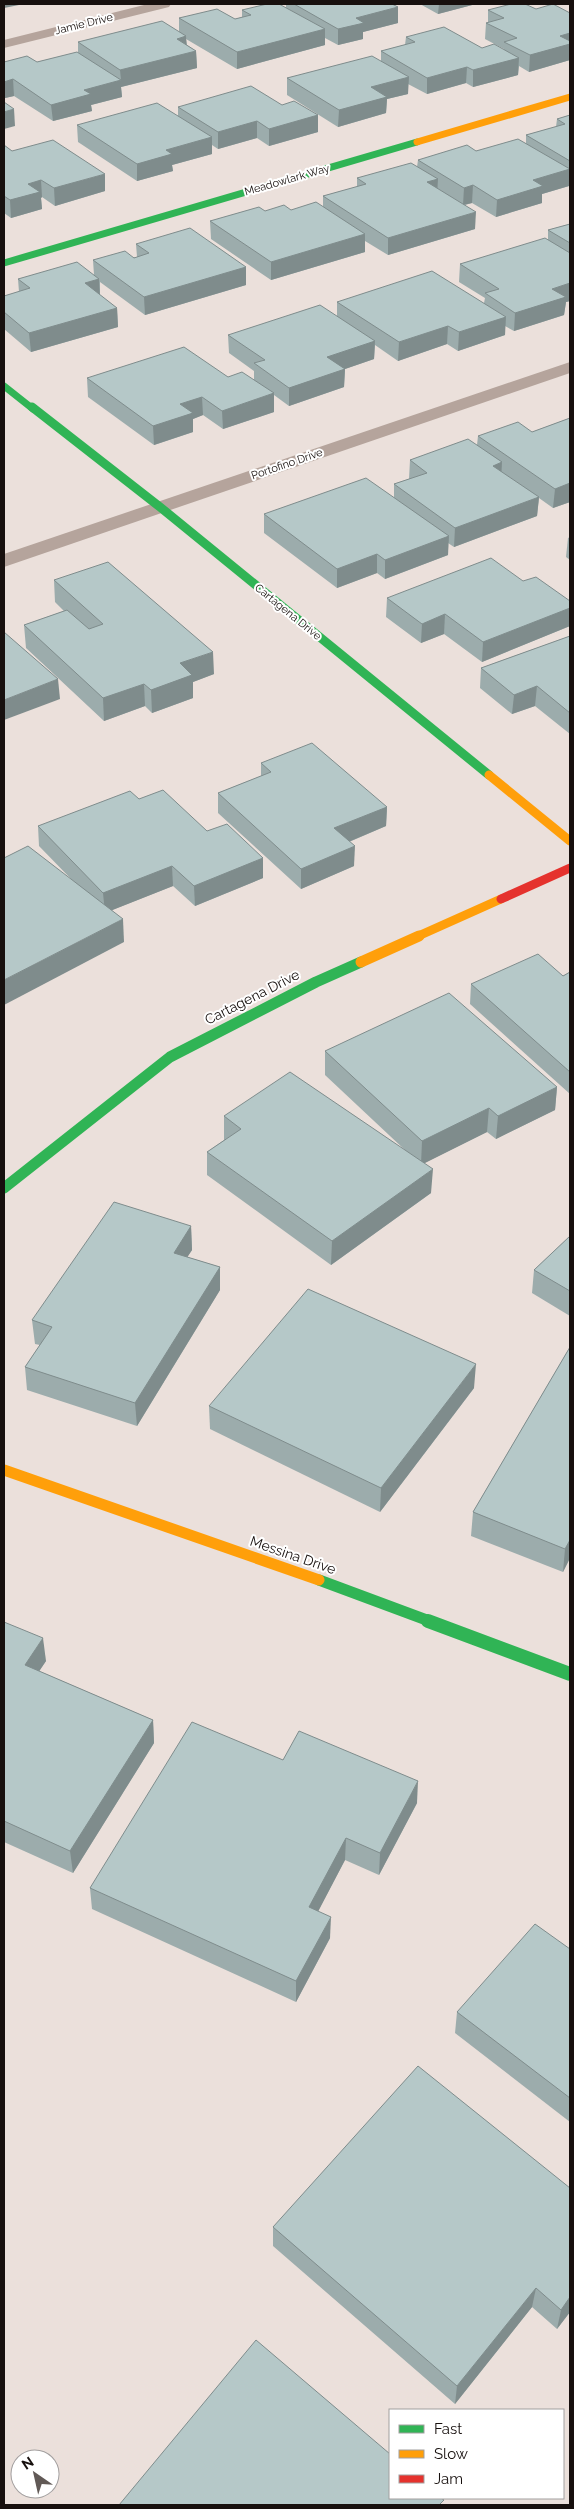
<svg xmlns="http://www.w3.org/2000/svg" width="574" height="2509" viewBox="0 0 574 2509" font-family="Raleway,sans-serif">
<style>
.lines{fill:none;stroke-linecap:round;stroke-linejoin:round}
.street{fill:#b5a49c;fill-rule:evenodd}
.fast-far3{stroke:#30b455;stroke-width:7}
.fast-far2{stroke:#30b455;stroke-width:9}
.fast-far1{stroke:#30b455;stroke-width:11}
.fast{stroke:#30b455;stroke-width:14}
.slow-far2{stroke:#ff9f0a;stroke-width:7}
.slow-far1{stroke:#ff9f0a;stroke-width:9}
.slow{stroke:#ff9f0a;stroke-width:11}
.jam{stroke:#e5322d;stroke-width:9}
.wall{fill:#9cacac}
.shaded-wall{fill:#7f8c8c}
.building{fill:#b5c8c8;stroke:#7f8c8c}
.labels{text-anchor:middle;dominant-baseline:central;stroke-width:4;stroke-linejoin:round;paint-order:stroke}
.far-street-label{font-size:11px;fill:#17100e;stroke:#fff}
.street-label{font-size:14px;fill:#17100e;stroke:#fff}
</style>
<rect width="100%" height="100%" fill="#ebe0db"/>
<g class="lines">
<g class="street">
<path d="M148 4H171L169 7 4 48V40Z"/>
<path d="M570 362V373L4 567V554Z"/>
</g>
<g class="fast-far3">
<path d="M4 263 417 142"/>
<path d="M4 386 33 409"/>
</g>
<path class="fast-far2" d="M32 407 160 507 489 775"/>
<g class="fast-far1">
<path d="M4 1188 170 1057 316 982 361 962"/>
<path d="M319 1580 432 1622"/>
</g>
<path class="fast" d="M428 1621 570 1674"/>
<path class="slow-far2" d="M417 142 570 97"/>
<g class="slow-far1">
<path d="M489 775 570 841"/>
<path d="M416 937 501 899"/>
</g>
<g class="slow">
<path d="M361 962 419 936"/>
<path d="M4 1470 319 1580"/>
</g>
<path class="jam" d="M501 899 570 868"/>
</g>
<g class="wall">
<path d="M286 4H392L398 7V23L363 32V39L338 45 325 38V45L237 69 186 39 187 45 196 51 197 68 121 87 122 97 91 105 92 111 53 121 14 96 5 98H4V62H37L78 53V42L179 32V18L235 19 242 17V10L286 8Z"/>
<path d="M420 4H476L438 14Z"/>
<path d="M536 9 570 13V60L529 72 519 66 518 75 473 87 466 83 427 94 408 84V94L387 99 386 113 338 127 287 95V78L381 61V51L405 45 406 37 482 48 504 50V49L485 39 486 23H488V10Z"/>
<path d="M282 105 318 115V132L269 146 257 138 218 149 212 145V154L172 165 173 171 137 181 78 142 77 125 178 116V107Z"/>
<path d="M570 115V179L569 186 542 194V203L496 217 472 203 465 205 475 229 388 255 365 241V252L271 280 211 239 210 221 265 211 291 210 323 207V196L357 187V178L417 167 418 160 526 143V135L556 127 557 119Z"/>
<path d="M4 145 12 151 105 191 55 206 42 197 41 198 42 209 11 218 4 213Z"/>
<path d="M570 224V301L566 302 564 315 514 331 505 326V335L458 351 447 344 398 361 375 345 374 359 345 369 344 387 289 406 274 395V412L223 429 203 415 193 419V432L154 445 88 397 87 378 228 377 254 380V371L229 353 228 335 337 316V302L484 303 485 298 459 282 460 264 548 239V230Z"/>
<path d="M136 244 246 267V285L145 315 100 282V296L117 308 118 327 31 352 4 329V296L19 292 18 279 94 275 93 260 137 257Z"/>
<path d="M570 418V502L553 508 539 498 537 516 454 547 448 543V555L385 579 377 573 337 588 264 533V514L394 497V484L409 479 410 460 477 445 478 436 532 432Z"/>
<path d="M570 537V560L566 557 568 538Z"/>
<path d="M54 580 214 674 193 682V698L152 713 145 706 104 721 26 648 24 625 64 611 55 602Z"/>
<path d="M523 581 570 601V626L482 662 444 634 421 643 386 617 387 598Z"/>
<path d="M570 636V734L535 706 512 714 480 688 481 668Z"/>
<path d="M261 763 387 807 386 826 349 842 354 866 301 889 218 813V793L261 776Z"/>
<path d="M139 799 263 858V878L195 906 173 886 112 910 124 942 74 882 39 846 38 826Z"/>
<path d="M570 972V1094L470 1004 471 984 563 976Z"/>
<path d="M325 1051 557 1087 555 1110 496 1139 487 1132 424 1163 431 1193 331 1265 207 1175V1152L224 1140V1116L406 1151 325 1075Z"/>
<path d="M191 1226 192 1250 187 1257 220 1267V1290L137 1426 27 1390 25 1367 40 1345 35 1344 32 1320Z"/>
<path d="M570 1236V1316L532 1293 534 1270Z"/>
<path d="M570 1347V1558L563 1572 471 1536 473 1512Z"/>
<path d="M474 1388 380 1512 210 1429 209 1406Z"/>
<path d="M4 1622 46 1661 39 1671 153 1720 154 1743 73 1873 4 1842Z"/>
<path d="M283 1760 417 1803 379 1875 345 1860 318 1911 330 1938 296 2002 92 1909 90 1888Z"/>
<path d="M570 1949V2122L455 2033 457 2012Z"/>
<path d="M570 2188V2312L557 2329 532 2307 455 2404 273 2246V2227Z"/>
</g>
<g class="shaded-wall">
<path d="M4 4H24L4 8Z"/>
<path d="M439 4H476L438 14Z"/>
<path d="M398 7V23L363 32V39L338 45V29L356 18Z"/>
<path d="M325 29V45L237 69V52Z"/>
<path d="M570 33V60L529 72 530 55 560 36Z"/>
<path d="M186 36 187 53 177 39Z"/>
<path d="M196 51 197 68 121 87 122 97 91 105 92 111 53 121 51 105 84 90 121 80 120 70Z"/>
<path d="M519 58 518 75 473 87V70Z"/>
<path d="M467 67 466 83 427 94V78Z"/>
<path d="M409 77 408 94 387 99 386 113 338 127 339 110 371 87Z"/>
<path d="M13 79 14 96 5 98 4 82Z"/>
<path d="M14 109 15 126 4 129V112Z"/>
<path d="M318 115V132L269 146V129Z"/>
<path d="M257 121V138L218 149V132Z"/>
<path d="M212 137V154L172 165 173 171 137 181V164L166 150Z"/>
<path d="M570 169 569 186 542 194V203L496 217 497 200 533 180Z"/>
<path d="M105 174V191L55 206 54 188Z"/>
<path d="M438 179 437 196 427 182Z"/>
<path d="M41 180 42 197 41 198 42 209 11 218 10 200 28 184Z"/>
<path d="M473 185 472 203 463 205 464 188Z"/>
<path d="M476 212 475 229 388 255V238Z"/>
<path d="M365 234V252L271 280V262Z"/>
<path d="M246 267V285L145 315 144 297Z"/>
<path d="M99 279 100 297 85 283Z"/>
<path d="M570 283V301L566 302 564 315 514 331 515 313 552 289Z"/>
<path d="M117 308 118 327 31 352 29 333Z"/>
<path d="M506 317 505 335 458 351 459 332Z"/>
<path d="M448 326 447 344 398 361 399 342Z"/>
<path d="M375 341 374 359 345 369 344 387 289 406V388L327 357Z"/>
<path d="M274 393V412L223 429 222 411Z"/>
<path d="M202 397 203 415 193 419V432L154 445 153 426 180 404Z"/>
<path d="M502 462 501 481 493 466Z"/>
<path d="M4 476 5 495H4Z"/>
<path d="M570 483V502L553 508 555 489Z"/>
<path d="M539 497 537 516 454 547 455 528Z"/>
<path d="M449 536 448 555 385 579V560Z"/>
<path d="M377 554V573L337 588V569Z"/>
<path d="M570 608V626L482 662 483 642Z"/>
<path d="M445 614 444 634 421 643 422 624Z"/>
<path d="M213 652 214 674 193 682V698L152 713 151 690 180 663Z"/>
<path d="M58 679 60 699 4 720V700Z"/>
<path d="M144 684 145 706 104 721 103 698Z"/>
<path d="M537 686 535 706 512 714 514 695Z"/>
<path d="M387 807 386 826 334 848V828Z"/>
<path d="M355 846 354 866 301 889V869Z"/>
<path d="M263 858V878L195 906 194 886Z"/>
<path d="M172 866 173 886 105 913 103 893Z"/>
<path d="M123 919 124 942 4 1005V980Z"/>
<path d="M557 1087 555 1110 496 1139 498 1116Z"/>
<path d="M489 1108 487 1132 421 1165 422 1141Z"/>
<path d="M433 1169 431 1193 331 1265 332 1241Z"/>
<path d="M191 1226 192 1250 175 1276 174 1253Z"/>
<path d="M220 1267V1290L137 1426 135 1403Z"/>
<path d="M476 1364 474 1388 380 1512 381 1488Z"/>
<path d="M570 1540V1558L563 1572 565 1549Z"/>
<path d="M43 1638 46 1661 28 1688 25 1665Z"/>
<path d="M153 1720 154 1743 73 1873 70 1851Z"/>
<path d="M418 1781 417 1803 379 1875 380 1853Z"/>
<path d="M346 1838 345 1860 309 1929V1907Z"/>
<path d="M331 1917 330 1938 296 2002V1981Z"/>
<path d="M536 2288 532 2307 455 2404 457 2386Z"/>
<path d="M570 2297V2312L557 2329 561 2310Z"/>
</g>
<g class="building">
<path d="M267 4H279L325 29 237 52 179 18 217 9 235 19 251 15 242 10Z"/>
<path d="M294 4H392L398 7 356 18 364 23 338 29Z"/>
<path d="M511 4H525L536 9 553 4 570 13V33L560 36 570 41V44L530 55 504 42 517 38 486 23 504 18 488 10Z"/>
<path d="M162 21 186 36 177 39 196 51 120 70 78 42Z"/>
<path d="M444 27 482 48 494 44 519 58 473 70 467 67 427 78 381 51 415 42 406 37Z"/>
<path d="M77 52 121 80 84 90 91 94 51 105 13 79 4 82V62L27 56 37 62Z"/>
<path d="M372 56 409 77 371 87 387 97 339 110 287 78Z"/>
<path d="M251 86 282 105 294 101 318 115 269 129 257 121 218 132 178 107Z"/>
<path d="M4 102 14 109 4 112Z"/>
<path d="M157 103 212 137 166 150 172 154 137 164 77 125Z"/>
<path d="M570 115V161L526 135 565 124 557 119Z"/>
<path d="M518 139 570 169 533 180 543 186 497 200 473 185 464 188 418 160 467 145 476 151Z"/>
<path d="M53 140 105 174 54 188 41 180 28 184 40 192 10 200 4 196V145L12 151Z"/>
<path d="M411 163 438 179 427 182 476 212 388 238 323 196 366 184 357 178Z"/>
<path d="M316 202 365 234 271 262 210 221 259 207 265 211 284 205 291 210Z"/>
<path d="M570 224V243L548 230Z"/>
<path d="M190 228 246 267 144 297 93 260 125 251 134 258 149 253 136 244Z"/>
<path d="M545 238 570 253V283L552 289 566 297 515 313 485 293 499 289 460 264Z"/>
<path d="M77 262 99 279 85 283 117 308 29 333 4 312V296L30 288 18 279Z"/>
<path d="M432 271 506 317 459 332 448 326 399 342 337 302Z"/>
<path d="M320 305 375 341 327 357 345 369 289 388 254 363 265 360 228 335Z"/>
<path d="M184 347 228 377 242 372 274 393 222 411 202 397 180 404 193 413 153 426 87 378Z"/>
<path d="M570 418V483L555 489 478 436 518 422 532 432Z"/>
<path d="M468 439 502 462 493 466 539 497 455 528 394 484 427 473 410 460Z"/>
<path d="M366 478 449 536 385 560 377 554 337 569 264 514Z"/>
<path d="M491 558 523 581 536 577 570 601V608L483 642 445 614 422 624 387 598Z"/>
<path d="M108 562 213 652 180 663 192 675 151 690 144 684 103 698 24 625 67 610 89 629 103 624 54 580Z"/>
<path d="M4 632 58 679 4 700Z"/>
<path d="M570 636V713L537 686 514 695 481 668Z"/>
<path d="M312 743 387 807 334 828 355 846 301 869 218 793 271 772 261 763Z"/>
<path d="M163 790 207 831 227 824 263 858 194 886 172 866 103 893 38 826 130 791 139 799Z"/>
<path d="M28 846 123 919 4 980V858Z"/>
<path d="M538 954 563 976 570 972V1072L471 984Z"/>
<path d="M449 993 557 1087 498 1116 489 1108 422 1141 325 1051Z"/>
<path d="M290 1072 433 1169 332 1241 207 1152 241 1129 224 1116Z"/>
<path d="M114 1202 191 1226 174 1253 220 1267 135 1403 25 1367 52 1327 32 1320Z"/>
<path d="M570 1236V1291L534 1270Z"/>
<path d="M308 1289 476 1364 381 1488 209 1406Z"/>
<path d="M570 1347V1540L565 1549 473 1512Z"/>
<path d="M4 1622 43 1638 25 1665 153 1720 70 1851 4 1821Z"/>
<path d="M192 1722 283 1760 299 1731 418 1781 380 1853 346 1838 309 1907 331 1917 296 1981 90 1888Z"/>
<path d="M535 1924 570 1949V2098L457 2012Z"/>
<path d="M418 2066 570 2188V2297L561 2310 536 2288 457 2386 273 2227Z"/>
<path d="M256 2340 390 2454V2498H441L444 2500 439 2505H119Z"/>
</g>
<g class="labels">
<g class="far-street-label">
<text transform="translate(84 24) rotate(-14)">Jamie Drive</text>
<text transform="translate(287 180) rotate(-16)">Meadowlark Way</text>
<text transform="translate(287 464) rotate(-19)">Portofino Drive</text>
<text transform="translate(288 612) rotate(39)">Cartagena Drive</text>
</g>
<g class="street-label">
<text transform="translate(252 997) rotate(-27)">Cartagena Drive</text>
<text transform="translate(293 1555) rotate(19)">Messina Drive</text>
</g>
</g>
<rect width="574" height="2509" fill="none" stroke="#17100e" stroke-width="10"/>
<rect x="389" y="2409" width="175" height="90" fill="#ffffff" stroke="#a29f9f"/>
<rect x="399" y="2425" width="25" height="8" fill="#30b455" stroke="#a29f9f"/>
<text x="434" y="2434" font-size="15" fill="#17100e">Fast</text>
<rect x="399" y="2450" width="25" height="8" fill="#ff9f0a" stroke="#a29f9f"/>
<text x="434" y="2459" font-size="15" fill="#17100e">Slow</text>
<rect x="399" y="2475" width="25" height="8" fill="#e5322d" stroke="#a29f9f"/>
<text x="434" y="2484" font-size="15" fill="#17100e">Jam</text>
<g transform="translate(35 2474) rotate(326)"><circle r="24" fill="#ffffff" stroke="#a29f9f"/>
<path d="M0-4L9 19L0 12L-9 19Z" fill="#615956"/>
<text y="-8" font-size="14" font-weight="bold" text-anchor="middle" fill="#17100e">N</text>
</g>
</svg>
